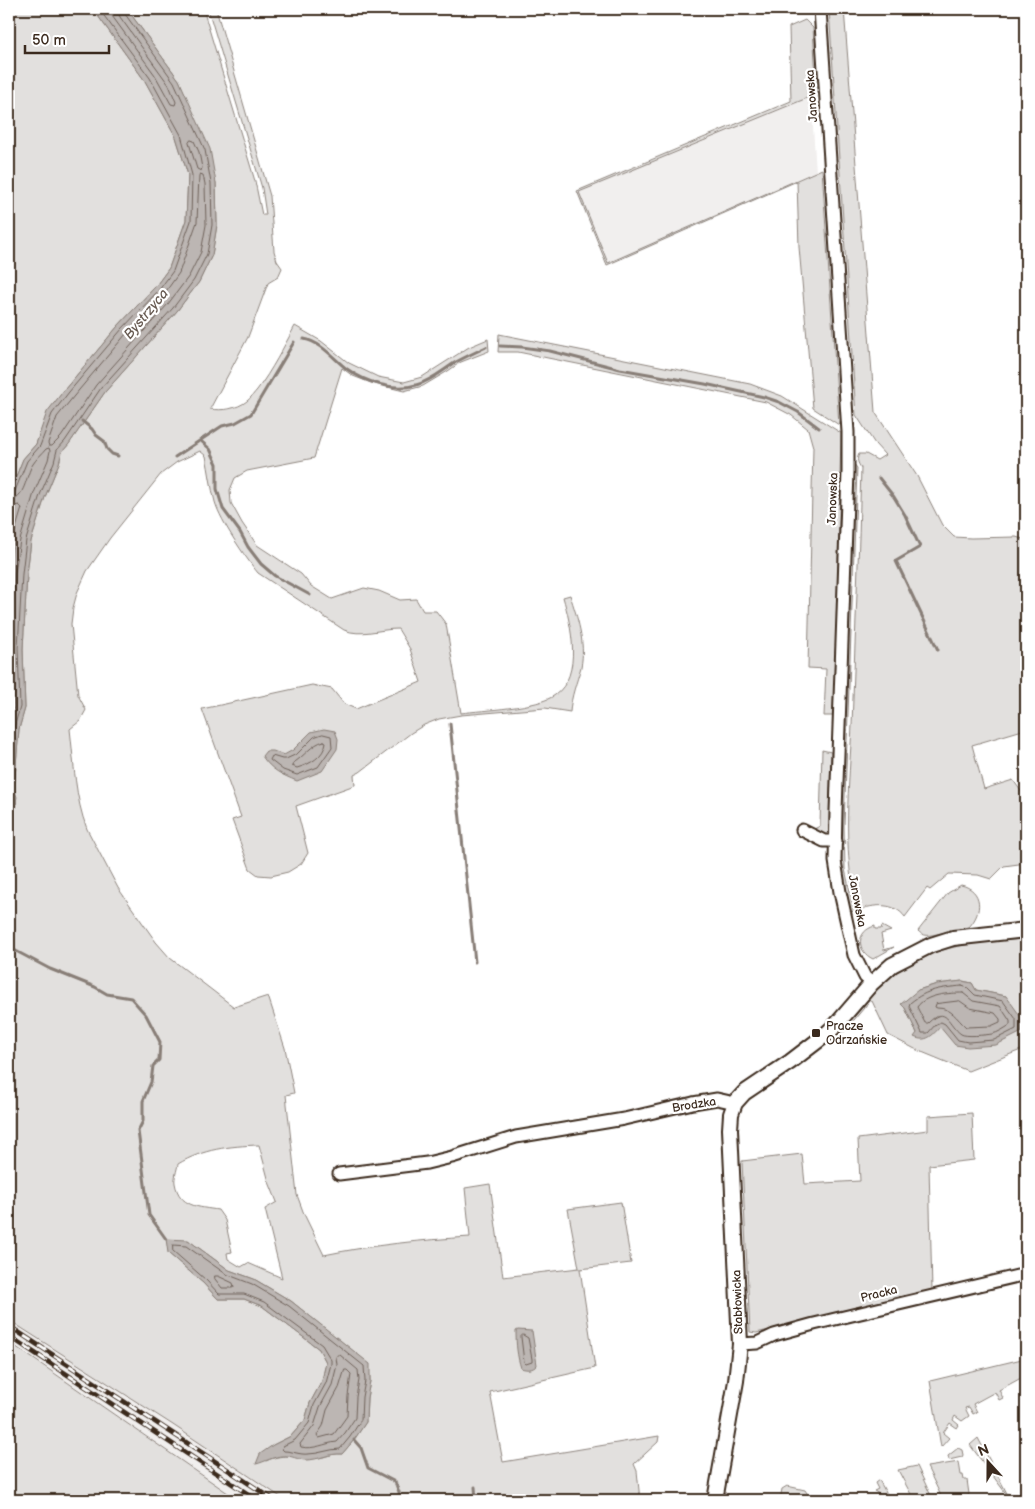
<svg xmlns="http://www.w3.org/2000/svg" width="1035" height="1509" viewBox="0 0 1035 1509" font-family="'Balsamiq Sans',sans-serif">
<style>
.built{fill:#f1efee}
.green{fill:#e2e0de;stroke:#8e857e;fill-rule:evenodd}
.water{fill:#bcb6b3;stroke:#887e77}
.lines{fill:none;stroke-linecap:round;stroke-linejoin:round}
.shore{stroke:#6f625a;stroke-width:1}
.stream{stroke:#887e77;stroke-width:3}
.minor-casing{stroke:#3b2a1e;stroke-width:15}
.tertiary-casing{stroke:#3b2a1e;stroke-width:18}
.minor{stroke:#fff;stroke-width:11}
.tertiary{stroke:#fff;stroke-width:14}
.rail-casing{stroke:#3b2a1e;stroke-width:5}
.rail{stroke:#fff;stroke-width:3;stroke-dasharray:9;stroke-linecap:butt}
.poi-dot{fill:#3b2a1e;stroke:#fff;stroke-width:2}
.labels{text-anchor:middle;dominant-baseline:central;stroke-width:4.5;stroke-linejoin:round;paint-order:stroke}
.street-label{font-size:12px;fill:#3b2a1e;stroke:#fff}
.poi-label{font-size:12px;fill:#3b2a1e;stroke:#fff;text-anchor:start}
.water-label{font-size:14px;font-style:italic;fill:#685b52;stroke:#fff}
</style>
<rect width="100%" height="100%" fill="#fff"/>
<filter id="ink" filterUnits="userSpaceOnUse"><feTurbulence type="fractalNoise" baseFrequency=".02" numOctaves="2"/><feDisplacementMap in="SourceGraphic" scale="10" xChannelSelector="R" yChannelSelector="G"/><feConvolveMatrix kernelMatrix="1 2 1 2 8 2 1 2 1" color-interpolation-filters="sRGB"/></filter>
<g filter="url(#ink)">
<g class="built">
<path d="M811 96 816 172 608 263 579 192Z"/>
<path d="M9 1320 173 1425 285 1500H238L229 1495 9 1341Z"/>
</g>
<g class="green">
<path d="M9 9H93L145 81 176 137 188 175 186 220 169 268 155 287 118 326 65 389 48 412 36 444 23 459 9 494Z"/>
<path d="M127 9H203L255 181 262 215H266L262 188 208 9H216L270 196 274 251 277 261 282 268 278 277 268 283 248 337 210 409C222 411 237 409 247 401 251 398 254 393 257 390 272 370 283 348 295 326L321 341 349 363 378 377 404 382 422 377 469 347 488 339 489 351 461 362 448 371 423 386 404 391 371 383 353 376 342 368 314 458 247 471 235 478 230 490 231 503 242 523 257 545 301 574 311 586 332 599 364 588 379 591 400 600 416 599 423 611H436L446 624 461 713C483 710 538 708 555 695 583 675 571 625 563 597L570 595C577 617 586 642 581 667 577 682 571 696 570 712L545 708 461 715 439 719 424 725 411 733 360 772 354 775 355 785 296 806 308 853 301 864 288 872 271 876 258 875 250 869 232 820 241 817 202 709 312 685 332 689 344 704 356 709 421 682 410 649 398 629C379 629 361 637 344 630L258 573C245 557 221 522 215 502 211 487 209 471 206 456L200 451 177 462 161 474 110 538 87 571 77 593 73 608 71 624 78 695 86 710 80 721 70 729C74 763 75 798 87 829L118 888 156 942 170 958 234 1007 268 996 285 1048 294 1093 286 1095 297 1195 304 1214 324 1255C372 1245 421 1240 470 1237L465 1188 490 1184 503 1277 579 1268 568 1209 621 1202 631 1263 580 1269 595 1368 490 1392 503 1462 659 1436 658 1442 634 1464 637 1471 640 1500H285L173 1425 9 1320V900L12 881 11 864 13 814 17 797 14 789 19 729 25 708 23 649 27 574 31 541 45 497 59 463 62 452 69 444 105 392 177 311 199 282 212 255 217 225 216 183 189 104 179 80ZM259 1145 269 1182 277 1202 265 1209 282 1278 248 1263 241 1267 228 1259 227 1253 232 1252 225 1220 218 1210C199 1207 179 1207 175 1183 174 1178 177 1170 178 1164 203 1149 229 1146 259 1145ZM188 1240 229 1270 254 1279 291 1301 369 1364 370 1381 367 1398 366 1422 354 1440 342 1454C331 1453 327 1457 318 1458 298 1458 285 1452 266 1461L273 1445 291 1436 305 1420 310 1403 322 1381 326 1362 319 1349 262 1306 244 1299H218L203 1283 168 1253Z"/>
<path d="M829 9H844L875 412 917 476 942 525 954 537 971 538 1016 537 1026 540V729L972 745 984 789 1013 780 1026 798V863L1004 866 991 879 978 875 949 874 930 890 927 888 905 917C895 903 876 904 862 909L856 906C842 845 849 787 852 725 855 639 859 554 861 468 858 463 856 460 859 454H866L877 460 885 455 875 444 856 415Z"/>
<path d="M805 20 813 28 817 94 579 192 608 263 822 169 839 425 813 408 799 247 797 181 607 265 577 191 791 101 789 27Z"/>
<path d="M499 334 750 384 782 396 841 433 837 607 833 716H824L826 669 808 668 813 447 808 429 791 415 766 402 518 352H498Z"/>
<path d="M854 464 857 468 844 825 845 869 854 910 852 912 849 910 842 868 841 824 854 494Z"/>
<path d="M822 750 831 752 829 835 821 837 810 831 820 826Z"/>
<path d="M961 885C983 890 983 912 969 927L932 935C926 936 922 935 918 931L948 893Z"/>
<path d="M875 926V929H881L882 926 891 931 881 934 884 950 894 947 873 959C856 951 856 931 875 926Z"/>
<path d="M1026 939V1048L968 1071 917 1050 888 1035 872 1001 869 1002 844 1032 842 1030C858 1011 874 989 894 974 936 944 977 942 1026 939ZM963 981 972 983 976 990 1006 996 940 1026 917 1033 905 1008 918 990 937 984Z"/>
<path d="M972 1113 974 1160 929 1165 932 1292 756 1333 750 1332 742 1161 802 1154 805 1184 860 1181 858 1139 928 1130V1116Z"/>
<path d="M9 1342 238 1500H9Z"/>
<path d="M1026 1358V1385H1025L1021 1378 999 1390 1003 1398 999 1400 995 1392 973 1404 977 1412 973 1414 969 1407 965 1408 969 1416 962 1421 955 1416 953 1420 959 1425 957 1428 950 1423 943 1433 949 1438 941 1447 930 1381Z"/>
<path d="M978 1438 1010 1499 970 1445Z"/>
<path d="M958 1448 962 1450 963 1455 962 1457 949 1460 948 1456Z"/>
<path d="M959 1462 961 1475H963L964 1480H967L969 1494 967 1496 969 1500H943L927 1467Z"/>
<path d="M917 1466 933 1500H914L898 1470Z"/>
<path d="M879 1480 890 1500H875L879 1494 874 1491 878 1489 875 1483Z"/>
<path d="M787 1486 805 1490 807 1493 805 1500H780L782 1489Z"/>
</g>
<g class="water">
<path d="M93 9H127L179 80 210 149 216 183 217 225 212 255 199 282 177 311 105 392 69 444 62 452 59 463 45 497 31 541 27 574 23 649 25 708 19 729 14 789C17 798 18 806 13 814L11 864 12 881 9 900V494L23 459 36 444 47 412 65 389 118 326 155 287 169 268 186 220 188 175 176 137 145 81Z"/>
<path d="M324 729 335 731 338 739 337 749 322 771 297 781C282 775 271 770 262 756L266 751H273L284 755 293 750 311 732Z"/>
<path d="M962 981 972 983 976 990 1006 996 1021 1017 1022 1032 996 1045 968 1047 955 1045 940 1027C933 1035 926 1043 914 1037L917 1033 905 1008 901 1004 918 990 937 984Z"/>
<path d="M166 1239 188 1240 229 1270 254 1279 291 1301 370 1364V1381L367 1398 366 1422 354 1440 342 1454C329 1453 319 1460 306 1460 298 1460 291 1455 283 1456 274 1456 265 1462 256 1464L260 1454 273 1445 291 1436 305 1420 310 1403 322 1381 326 1362 319 1349 262 1306 244 1299H218L203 1283 168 1253Z"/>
<path d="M518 1330 532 1331 537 1365C533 1370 527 1370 521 1368 517 1356 516 1344 516 1331Z"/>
</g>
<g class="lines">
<g class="shore">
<path d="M107 9 155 75 171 104 175 105 176 102 169 85 120 17 117 9"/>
<path d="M191 140 194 141 199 152 202 168 201 171 197 169 189 143Z"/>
<path d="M200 174 203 175 205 184 206 225 201 252 189 276 168 304 96 385 61 437 52 446H49L48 443 57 417 74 396 126 334 164 294 179 273 197 222 199 176Z"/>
<path d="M9 493 15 491 27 461 40 446 52 414 69 392 122 329 159 290 173 271 191 221 192 175 181 135 150 78 99 9"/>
<path d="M9 500C26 499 25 476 33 464 36 459 42 454 46 449L49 448 50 451 48 460 34 493 20 540 15 573 11 648 14 707 9 723"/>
<path d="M9 507 19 505 22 508 13 538 9 567"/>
<path d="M323 734 331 736 332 747 318 767 297 775 283 770 270 760 272 756 282 759H286L297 754 314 737Z"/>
<path d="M324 741 326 742C324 757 310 764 297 768L292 766 293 763C304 757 311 744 324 741Z"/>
<path d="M9 811C14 804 11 796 9 789L14 728 20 707 18 648 22 574 26 540 40 495 54 462 57 450 65 441 101 388 173 308 194 280 207 254 212 225 211 183 205 150 174 82 125 14 124 9"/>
<path d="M962 986 968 988 975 995 1003 1001 1016 1019V1029L994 1040 968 1042 958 1040 945 1024 941 1022 936 1024 928 1033H922L909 1006 910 1003C927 989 941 988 962 986Z"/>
<path d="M963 993 973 1001 1000 1006 1010 1021V1025C1005 1028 998 1033 992 1034 986 1035 965 1037 961 1034 948 1025 947 1004 928 1023H925L917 1007C926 994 949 993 963 993Z"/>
<path d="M960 1001 970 1008 995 1013 1000 1019V1022L991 1026 966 1027C956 1018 952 1008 937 1008L935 1007 936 1004Z"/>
<path d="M173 1245 186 1246 226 1274 252 1284 289 1306 364 1366 365 1381 362 1397 361 1420 350 1437 340 1449C329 1449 319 1454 308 1454 300 1455 292 1451 284 1451L282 1449 283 1446 295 1440 309 1423 314 1405 326 1383 331 1364V1360L322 1345 264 1302 244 1294H219L206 1280 173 1251Z"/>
<path d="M215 1276H218L233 1283 234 1287 232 1288H222L215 1279Z"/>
<path d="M523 1335 528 1338 532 1359V1362L526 1364 524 1362 521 1337Z"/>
<path d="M338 1355H340L358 1370 359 1380 356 1397 355 1418 345 1433 337 1442C325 1443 314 1450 301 1447L300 1444 314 1426 320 1407 332 1385 337 1365 336 1357Z"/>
<path d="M345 1370H347L351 1374 348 1396 347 1416 334 1434 319 1438 317 1435 323 1426 327 1410 339 1388Z"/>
</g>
<g class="stream">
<path d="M304 339C321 342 334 359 347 369 365 382 394 392 416 385 431 381 443 370 456 362 465 357 476 352 486 347"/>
<path d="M500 346 522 347 550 351 620 369 705 384 764 397 779 402 798 412 819 428"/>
<path d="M82 421 92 429 96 435 104 441 107 449 112 454 118 456"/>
<path d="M201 441 210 449 217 464V489L223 509 240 532 248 547 261 564 275 576 310 595"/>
<path d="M175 457 222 426 235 423 251 414 294 342"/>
<path d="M879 478 894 497 905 515 920 547 896 561 938 650"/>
<path d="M450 724 475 962"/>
<path d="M9 949 14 950 50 969 95 987 107 994 131 998 146 1015 160 1042 159 1060 153 1066 151 1082 143 1101V1121L138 1131 149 1215 166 1239"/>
<path d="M354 1440 361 1448 368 1468 395 1482 399 1492 400 1500"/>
<path d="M475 1487 476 1500"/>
</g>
<g class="minor-casing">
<g id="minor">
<path d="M820 9 848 432V472L836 811 835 861 840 892 854 955 865 977 872 983"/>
<path d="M802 830 824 841H836"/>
<path d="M339 1174 427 1163 452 1157 516 1137 624 1119 693 1103 717 1099 735 1103"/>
<path d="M740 1344 757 1343 774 1335 814 1324 1026 1274"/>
</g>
</g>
<g class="tertiary-casing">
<path id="tertiary" d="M715 1500 736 1381 740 1344 730 1129 731 1114 735 1103 744 1093 790 1062 824 1036 835 1026 872 983 892 965 931 945 953 938 1026 930"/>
</g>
<use href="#minor" class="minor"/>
<use href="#tertiary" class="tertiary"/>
<g class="rail-casing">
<g id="rail">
<path d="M9 1326 274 1500"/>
<path d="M9 1336 257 1500"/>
</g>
</g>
<use href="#rail" class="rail"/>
</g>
</g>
<rect class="poi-dot" x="811" y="1028" width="10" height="10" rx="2.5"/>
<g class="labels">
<g class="street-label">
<text transform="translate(812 96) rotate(-94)">Janowska</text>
<text transform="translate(833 499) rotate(-88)">Janowska</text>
<text transform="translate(857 901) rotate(79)">Janowska</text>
<text transform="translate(694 1105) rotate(-9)">Brodzka</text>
<text transform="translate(879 1294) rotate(-14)">Pracka</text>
<text transform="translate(738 1302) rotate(-92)">Stabłowicka</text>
</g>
<g class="poi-label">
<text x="826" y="1026">Pracze<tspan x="826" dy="14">Odrzańskie</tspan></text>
</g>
<g class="water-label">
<text transform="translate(146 314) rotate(-50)">Bystrzyca</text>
</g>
</g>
<rect width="1035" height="1509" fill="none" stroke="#fff" stroke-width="30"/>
<rect x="15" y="15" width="1005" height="1479" fill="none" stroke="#3b2a1e" stroke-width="2" filter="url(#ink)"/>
<g transform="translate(988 1462) rotate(339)" stroke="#ffffff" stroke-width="4" paint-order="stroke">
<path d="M0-4L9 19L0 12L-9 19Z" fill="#3b2a1e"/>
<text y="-8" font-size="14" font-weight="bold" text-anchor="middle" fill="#3b2a1e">N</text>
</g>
<path d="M25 45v8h84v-8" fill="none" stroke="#3b2a1e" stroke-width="2.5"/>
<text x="32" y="45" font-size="15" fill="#3b2a1e" stroke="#ffffff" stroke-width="4" paint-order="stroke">50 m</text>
</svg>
